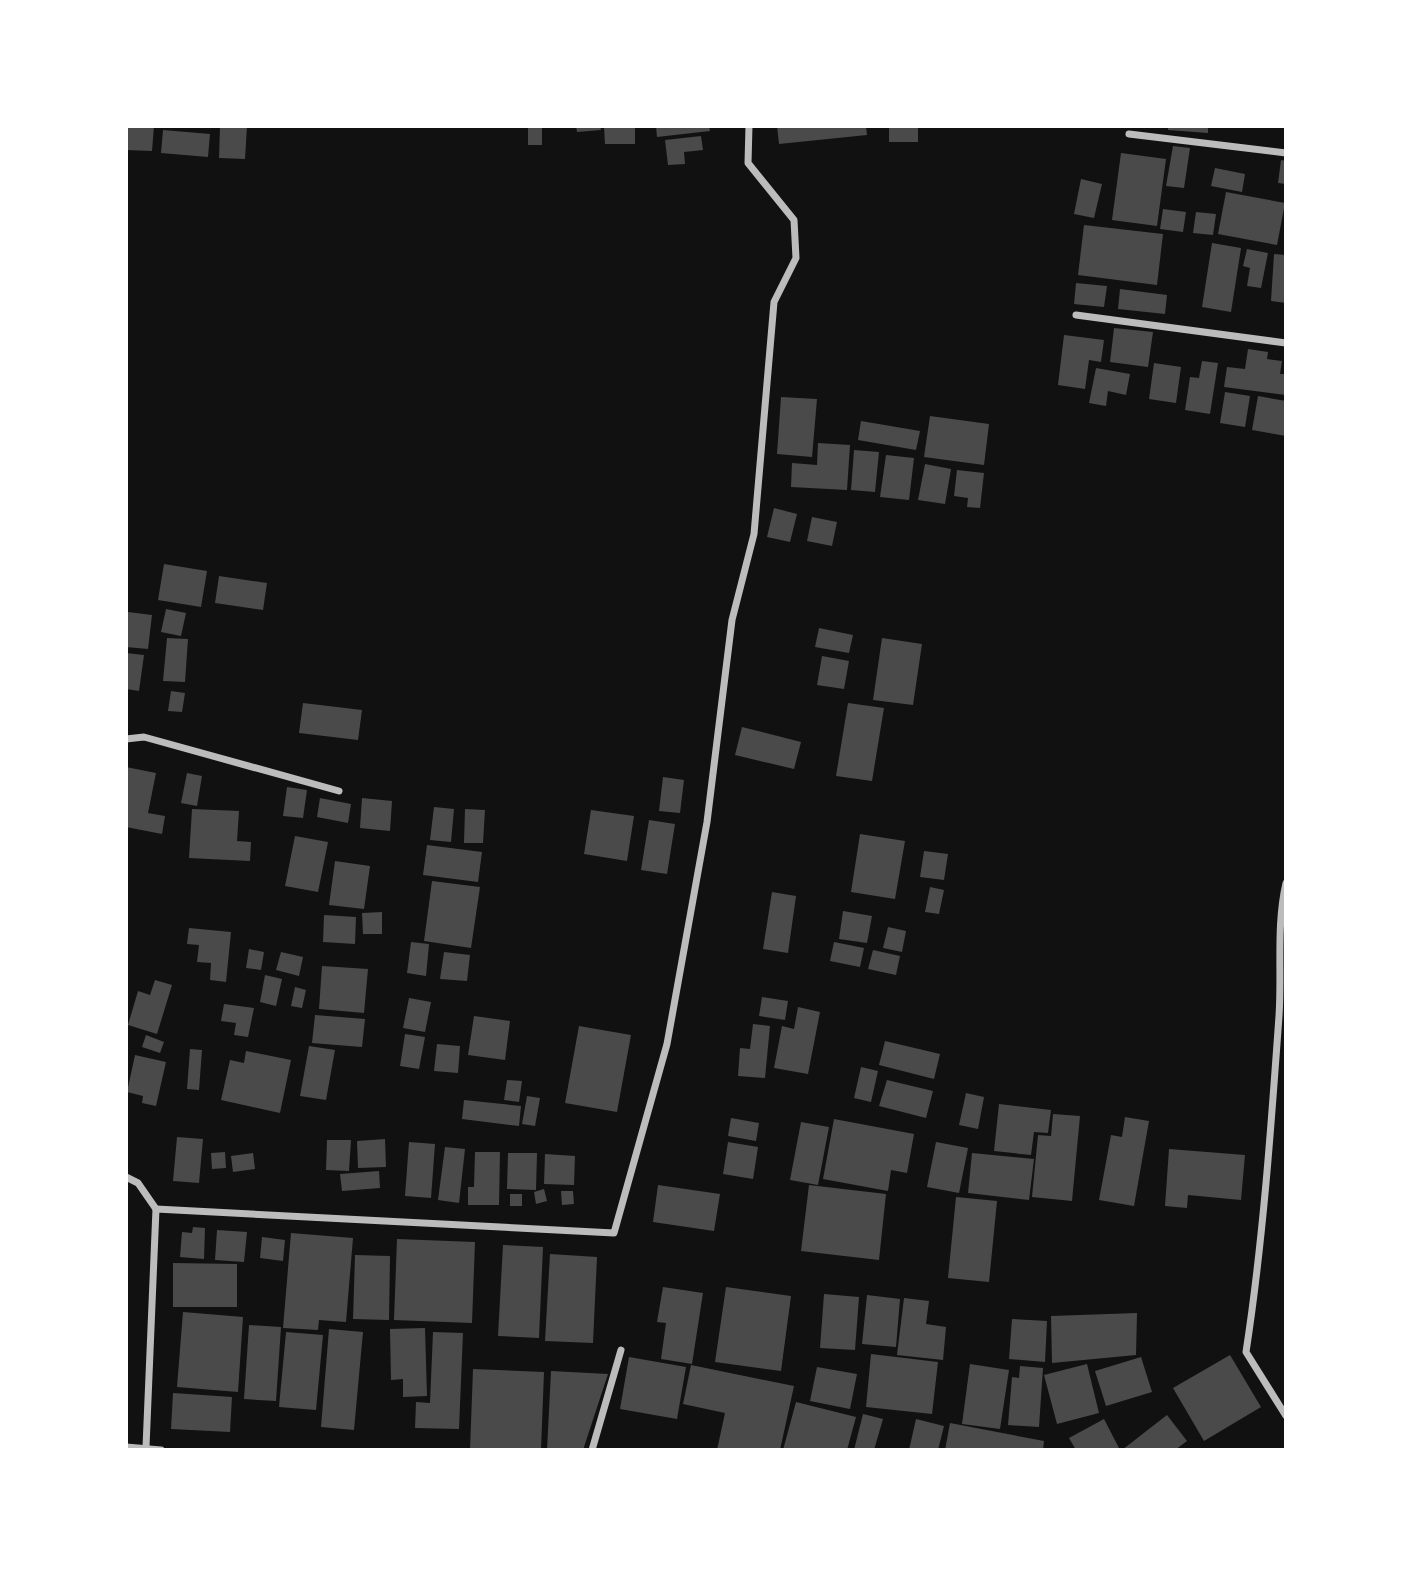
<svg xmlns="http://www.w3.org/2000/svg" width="1412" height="1576" viewBox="0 0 1412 1576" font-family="'PT Sans Narrow',sans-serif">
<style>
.building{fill:#4a4a4a}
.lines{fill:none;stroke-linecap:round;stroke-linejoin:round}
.minor{stroke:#bcbcbc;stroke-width:7}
</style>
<rect width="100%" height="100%" fill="#111"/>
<g class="building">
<path d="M126 126H154L152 151 126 150Z"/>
<path d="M220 126H247L245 159 219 158Z"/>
<rect x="528" y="126" width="14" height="19"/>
<path d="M576 126H600L601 130 577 132Z"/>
<path d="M635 126V144H605L604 127Z"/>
<path d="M656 126H709L710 131 657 137Z"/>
<path d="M777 126H866L867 135 779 144Z"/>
<rect x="889" y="126" width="29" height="16"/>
<path d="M1168 126H1208V133L1168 130Z"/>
<path d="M163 130 210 134 208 157 161 153Z"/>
<path d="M701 136 703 150 684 152 685 164 668 165 665 140Z"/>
<path d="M1173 146 1190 148 1184 188 1166 186Z"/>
<path d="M1121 153 1166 159 1157 226 1112 220Z"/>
<path d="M1281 160 1286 161V184L1278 183Z"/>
<path d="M1215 168 1245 174 1242 192 1211 186Z"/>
<path d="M1081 179 1102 184 1094 218 1074 214Z"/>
<path d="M1226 192 1285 203 1277 245 1218 234Z"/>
<path d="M1163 209 1186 212 1183 232 1160 229Z"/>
<path d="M1196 212 1216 214 1213 235 1193 233Z"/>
<path d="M1084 225 1163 234 1157 285 1078 275Z"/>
<path d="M1212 243 1241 248 1231 312 1202 307Z"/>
<path d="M1247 249 1268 253 1261 288 1247 286 1250 268 1243 266Z"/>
<path d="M1274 254 1286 255V303L1271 301Z"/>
<path d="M1076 283 1107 286 1104 307 1074 304Z"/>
<path d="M1120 289 1167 295 1165 314 1118 309Z"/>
<path d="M1114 328 1153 332 1148 367 1110 362Z"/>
<path d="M1064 335 1104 340 1101 362 1089 360 1085 389 1058 385Z"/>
<path d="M1248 349 1268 352 1267 359 1282 361 1280 374H1286V395L1224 387 1227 367 1245 369Z"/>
<path d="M1202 361 1218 363 1210 414 1185 410 1190 377 1199 378Z"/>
<path d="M1154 363 1181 367 1176 403 1149 399Z"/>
<path d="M1096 368 1130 374 1126 395 1108 391 1106 406 1089 403Z"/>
<path d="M1225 392 1250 396 1245 427 1220 423Z"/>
<path d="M1258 396 1286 401V436L1252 430Z"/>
<path d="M781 397 817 399 812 457 777 454Z"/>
<path d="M930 416 989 424 984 465 924 457Z"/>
<path d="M861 421 920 431 916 450 858 440Z"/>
<path d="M818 443 850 445 847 490 791 487 792 463 817 465Z"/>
<path d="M854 450 879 452 875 492 851 490Z"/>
<path d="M886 455 914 458 909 500 880 497Z"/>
<path d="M925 464 951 469 945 504 918 500Z"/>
<path d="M957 470 984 473 980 508 967 507 968 498 954 496Z"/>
<path d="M774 508 797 514 790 542 767 537Z"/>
<path d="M812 517 837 522 832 546 807 541Z"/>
<path d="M164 564 207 571 201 607 158 600Z"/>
<path d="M219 576 267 583 263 610 215 603Z"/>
<path d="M166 609 186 613 181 636 161 632Z"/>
<path d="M128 612 152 615 148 649 126 647Z"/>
<path d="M819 628 853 635 849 653 815 647Z"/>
<path d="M167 638 188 639 185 682 163 681Z"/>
<path d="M882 638 922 644 913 705 873 700Z"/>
<path d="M126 653 144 655 139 691 126 689Z"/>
<path d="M822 656 849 661 844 689 817 685Z"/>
<path d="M171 691 185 693 182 712 168 711Z"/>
<path d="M303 703 362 710 358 740 299 733Z"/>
<path d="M848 703 884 708 872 781 836 776Z"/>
<path d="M742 727 801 742 794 769 735 755Z"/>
<path d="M126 767 156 773 148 813 165 816 162 834 126 827Z"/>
<path d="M187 773 202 776 197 806 181 803Z"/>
<path d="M663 777 684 780 680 813 659 811Z"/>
<path d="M287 787 307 790 303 818 283 816Z"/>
<path d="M320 798 351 804 348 823 317 817Z"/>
<path d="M362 798 392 801 390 831 360 828Z"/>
<path d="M434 807 454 809 451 842 430 840Z"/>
<path d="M192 809 239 811 237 841 251 842 250 861 189 858Z"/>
<path d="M465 809 485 810 483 843H464Z"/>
<path d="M591 810 634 816 627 861 584 854Z"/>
<path d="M649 820 675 824 667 874 641 870Z"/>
<path d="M860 834 905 841 895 899 851 892Z"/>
<path d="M295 836 328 842 318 892 285 886Z"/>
<path d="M427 845 482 852 478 882 423 875Z"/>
<path d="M924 851 948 854 944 880 920 877Z"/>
<path d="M335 861 370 866 364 909 329 905Z"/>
<path d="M432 881 480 887 471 948 424 941Z"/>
<path d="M930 887 944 890 939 914 925 912Z"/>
<path d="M772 892 796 896 788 953 763 949Z"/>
<path d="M843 911 872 916 867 943 839 939Z"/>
<path d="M382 912V934H363L362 913Z"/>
<path d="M324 915 356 917 355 944 323 942Z"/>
<path d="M888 927 906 931 902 952 883 948Z"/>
<path d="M189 928 231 932 226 982 210 980 211 963 197 962 199 945 187 944Z"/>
<path d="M411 942 429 944 426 976 407 973Z"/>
<path d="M834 942 864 948 860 967 830 961Z"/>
<path d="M249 949 264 952 261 970 246 968Z"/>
<path d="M873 950 900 956 896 975 868 969Z"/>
<path d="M281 952 303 957 299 976 276 970Z"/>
<path d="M444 952 470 955 467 981 440 979Z"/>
<path d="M322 966 368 969 364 1013 319 1009Z"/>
<path d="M265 975 282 979 276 1006 260 1002Z"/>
<path d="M155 980 172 985 157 1034 128 1025 138 991 150 995Z"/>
<path d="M295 987 306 990 302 1008 291 1006Z"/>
<path d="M762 997 788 1001 785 1020 759 1016Z"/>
<path d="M409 998 431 1002 425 1032 403 1028Z"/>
<path d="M224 1004 254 1008 248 1037 234 1035 236 1023 221 1021Z"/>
<path d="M798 1007 820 1012 808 1074 774 1068 782 1026 794 1029Z"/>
<path d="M315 1015 365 1019 362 1047 312 1043Z"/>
<path d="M474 1016 510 1021 505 1060 468 1055Z"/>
<path d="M753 1024 770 1026 765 1078 738 1076 740 1048 750 1049Z"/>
<path d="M579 1026 631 1035 617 1112 565 1103Z"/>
<path d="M405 1034 425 1037 419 1069 400 1066Z"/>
<path d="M146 1035 164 1042 160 1053 142 1047Z"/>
<path d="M885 1041 940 1054 934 1079 879 1065Z"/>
<path d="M437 1044 460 1046 458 1073 434 1071Z"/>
<path d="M309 1046 335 1050 326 1100 300 1096Z"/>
<path d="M190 1049 202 1050 199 1090 187 1089Z"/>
<path d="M246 1051 291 1060 280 1113 221 1100 230 1060 244 1063Z"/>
<path d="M135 1055 166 1062 156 1106 142 1103 143 1096 127 1092Z"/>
<path d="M861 1067 878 1071 871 1102 854 1098Z"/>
<path d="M507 1080 522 1081 519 1102 504 1100Z"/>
<path d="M887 1080 933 1091 926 1118 879 1106Z"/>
<path d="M966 1093 984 1097 978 1129 959 1125Z"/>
<path d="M527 1096 540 1098 535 1126 522 1124Z"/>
<path d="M464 1100 521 1106 519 1126 462 1119Z"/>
<path d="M999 1104 1051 1110 1048 1133 1034 1132 1031 1155 994 1151Z"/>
<path d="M1053 1114 1080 1116 1072 1201 1032 1197 1038 1135 1051 1136Z"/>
<path d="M1125 1117 1149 1121 1134 1206 1099 1200 1111 1135 1122 1137Z"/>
<path d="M731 1118 759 1123 756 1141 728 1136Z"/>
<path d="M834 1119 914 1134 907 1173 891 1170 888 1191 823 1179Z"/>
<path d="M801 1122 829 1127 818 1185 790 1180Z"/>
<path d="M177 1137 203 1139 199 1183 173 1181Z"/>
<path d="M385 1139 386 1167 358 1168 357 1141Z"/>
<path d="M327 1140H351L349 1171 326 1170Z"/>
<path d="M409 1142 435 1144 431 1198 405 1196Z"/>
<path d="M728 1142 758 1147 753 1179 723 1174Z"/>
<path d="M936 1142 968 1148 959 1193 927 1187Z"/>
<path d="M445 1147 465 1149 459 1203 438 1200Z"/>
<path d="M1169 1149 1245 1155 1241 1200 1188 1195 1187 1208 1165 1206Z"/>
<path d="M225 1152 226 1168 212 1169 211 1153Z"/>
<path d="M475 1152H500L499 1205H468V1187H474Z"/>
<path d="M253 1153 255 1169 233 1172 231 1156Z"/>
<path d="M508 1153H537L536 1190 507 1189Z"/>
<path d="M972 1153 1034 1159 1029 1200 968 1193Z"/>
<path d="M545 1154 575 1156 574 1185 544 1184Z"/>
<path d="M379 1171 380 1188 342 1191 340 1174Z"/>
<path d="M658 1185 720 1194 714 1231 653 1222Z"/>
<path d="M809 1185 886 1194 879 1260 801 1251Z"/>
<path d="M544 1189 547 1201 536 1204 534 1192Z"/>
<path d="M561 1191H573L574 1204 562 1205Z"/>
<rect x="510" y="1194" width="12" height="12"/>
<path d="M956 1197 997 1201 989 1282 948 1278Z"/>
<path d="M193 1227 205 1228 204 1259 180 1257 182 1232 192 1233Z"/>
<path d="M217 1230 247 1232 244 1262 215 1260Z"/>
<path d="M291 1233 353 1238 346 1322 319 1320 318 1330 283 1328Z"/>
<path d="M262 1237 285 1240 283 1261 260 1258Z"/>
<path d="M397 1239 475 1242 472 1323 394 1320Z"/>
<path d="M503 1245 543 1247 539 1338 498 1336Z"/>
<path d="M550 1254 597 1257 593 1343 545 1341Z"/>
<path d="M355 1255 390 1256 389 1320 353 1319Z"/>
<path d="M173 1263 237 1264V1307H173Z"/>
<path d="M663 1287 703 1293 692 1364 661 1359 666 1323 657 1322Z"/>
<path d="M726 1287 791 1296 781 1371 715 1362Z"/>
<path d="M824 1294 859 1297 855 1350 820 1348Z"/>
<path d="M867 1295 900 1299 896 1347 862 1344Z"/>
<path d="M904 1298 929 1301 926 1324 946 1327 943 1360 897 1355Z"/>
<path d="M183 1312 243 1317 238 1392 177 1387Z"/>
<path d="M1137 1313 1136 1355 1052 1363 1051 1316Z"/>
<path d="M1012 1319 1047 1321 1045 1362 1009 1359Z"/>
<path d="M249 1325 281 1327 276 1401 244 1399Z"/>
<path d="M425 1328 427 1396 403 1397V1379L391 1380 390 1329Z"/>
<path d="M329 1329 363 1332 354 1430 321 1427Z"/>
<path d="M286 1332 323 1335 316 1410 279 1407Z"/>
<path d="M433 1332 463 1333 459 1429 415 1428 416 1402 430 1403Z"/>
<path d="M871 1354 938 1362 932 1414 866 1407Z"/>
<path d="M1230 1355 1261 1407 1204 1441 1173 1388Z"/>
<path d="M629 1357 686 1367 677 1419 620 1409Z"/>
<path d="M1141 1357 1152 1392 1106 1406 1095 1371Z"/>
<path d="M970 1364 1009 1370 1000 1429 962 1424Z"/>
<path d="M1087 1364 1099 1413 1057 1424 1044 1375Z"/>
<path d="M691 1365 794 1386 780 1450H717L725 1413 683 1404Z"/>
<path d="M1020 1366 1043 1368 1039 1427 1008 1425 1012 1377 1019 1378Z"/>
<path d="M817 1367 857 1374 850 1409 810 1401Z"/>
<path d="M473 1369 544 1372 541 1450H470Z"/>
<path d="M551 1371 608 1374 583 1450H547Z"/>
<path d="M173 1393 232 1397 230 1432 171 1429Z"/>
<path d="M796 1402 856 1417 847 1450H783Z"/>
<path d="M863 1414 883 1419 874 1450H854Z"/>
<path d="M1167 1415 1187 1441 1175 1450H1122Z"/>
<path d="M916 1419 944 1426 938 1450H909Z"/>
<path d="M1104 1419 1120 1450H1076L1069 1438Z"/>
<path d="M950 1423 1044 1441 1043 1450H945Z"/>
</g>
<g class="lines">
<g class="minor">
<path d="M1129 134 1286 153"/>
<path d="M1076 315 1286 343"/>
<path d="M126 739 144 737 339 791"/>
<path d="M1286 883C1276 926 1282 972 1279 1016 1271 1128 1263 1241 1246 1352L1286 1416"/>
<path d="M126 1177 138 1183 156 1209"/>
<path d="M126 1447 161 1450"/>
<path d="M146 1447 156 1209 614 1233 667 1044 707 822 732 620 754 534 774 302 796 258 794 220 748 163 749 126"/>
<path d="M592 1450 621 1350"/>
</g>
</g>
<rect width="1412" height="1576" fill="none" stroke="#ffffff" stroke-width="256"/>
</svg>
